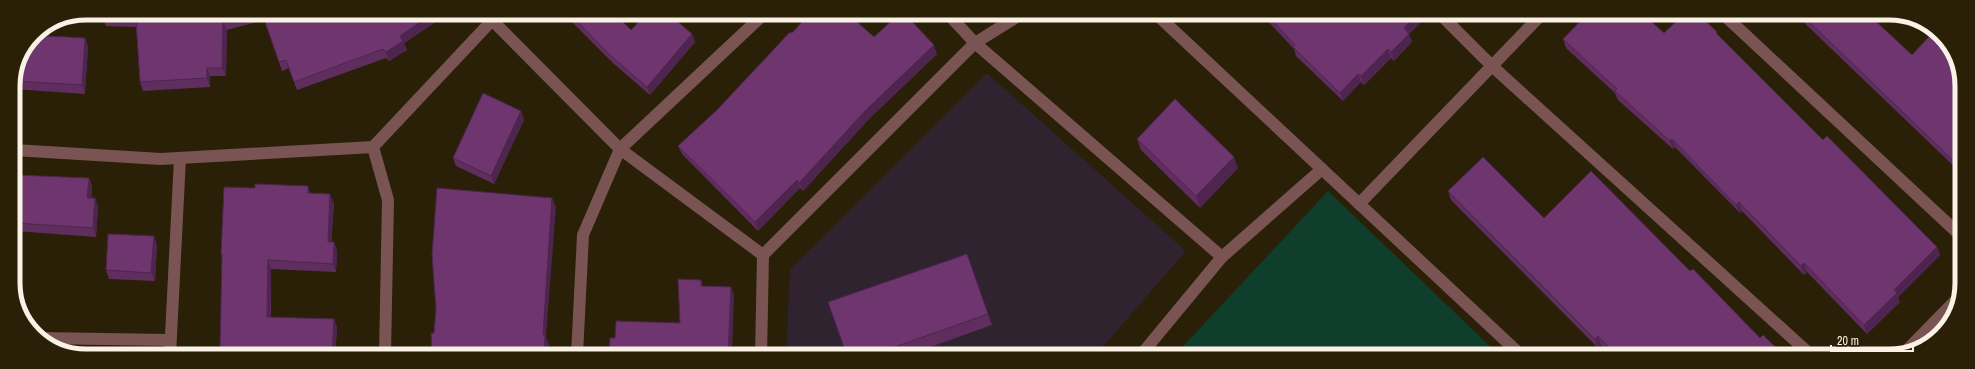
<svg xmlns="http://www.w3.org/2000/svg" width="1975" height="369" viewBox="0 0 1975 369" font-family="'Archivo Narrow',sans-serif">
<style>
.education{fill:#2f2330}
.green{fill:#0f3e2d}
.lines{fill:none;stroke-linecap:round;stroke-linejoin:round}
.minor{stroke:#7a5452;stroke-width:12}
.wall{fill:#5f2e5f}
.shaded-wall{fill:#4d254e}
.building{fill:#6e356f;stroke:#4d254e}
.rim{fill:none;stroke:#faf3e5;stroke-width:5}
</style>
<rect width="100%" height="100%" fill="#2a1f07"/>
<path class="education" d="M987 73 1186 251 1101 349V356H786L790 269Z"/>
<path class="green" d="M1328 191 1496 352 1493 356H1174Z"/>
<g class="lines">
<g class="minor">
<path d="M485 13 620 149 763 255"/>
<path d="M947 13 975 43 1222 257"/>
<path d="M1155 13 1522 356"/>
<path d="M1439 13 1492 66 1812 356"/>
<path d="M1723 14 1961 236"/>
<path d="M373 147 388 200 385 355"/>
<path d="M14 150 161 159 373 147 499 13"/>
<path d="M1359 204 1542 14"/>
<path d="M38 338 170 340"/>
<path d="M1907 350 1959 297"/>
<path d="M170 355 180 158"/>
<path d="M577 355 583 235 620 149 765 13"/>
<path d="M761 356 763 255 975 43 1023 13"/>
<path d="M1140 356 1222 257 1322 169"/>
</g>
</g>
<g class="wall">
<path d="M103 13H444L445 16 404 43 407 50 389 61 386 58 297 90 289 68 282 71 265 20 227 30 226 76H210V87L143 91 140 82 136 27 106 26 102 17Z"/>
<path d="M567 13H614L631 30 692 34 695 42 650 95 614 64 569 19Z"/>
<path d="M1260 13H1422L1424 19 1409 34 1412 42 1394 61 1391 58 1364 85 1361 82 1343 101 1296 56 1294 49Z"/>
<path d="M1795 14H1868L1912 55 1961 71V173Z"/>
<path d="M792 33 874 37 937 54 869 119 803 191 800 188 758 231 682 154 678 146 717 110Z"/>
<path d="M1664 33 1718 36 1823 140 1937 247 1940 255 1898 297 1900 302 1867 334 1807 272 1804 275 1742 211 1740 213 1675 147 1673 149 1618 100 1615 93 1566 48 1563 39Z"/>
<path d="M50 36 85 38 88 47 85 94 13 89V86L19 58Z"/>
<path d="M521 111 524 120 494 184 456 166 453 158Z"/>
<path d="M1137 139 1238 168 1200 208 1141 150Z"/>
<path d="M14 175 89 178 92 186 91 198H95L98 207 96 237 15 231Z"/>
<path d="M1448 191 1544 218 1690 271 1760 338 1785 356H1612L1601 345 1598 348 1451 200Z"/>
<path d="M311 193 334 203 331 242H334L337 251 336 272 271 269V318L334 319 337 328 335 355H221L220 351 222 259 221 254Z"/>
<path d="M157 245 155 281 109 279 106 270Z"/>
<path d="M967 254 992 325 905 356H847Z"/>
</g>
<g class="shaded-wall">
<path d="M433 13H444L445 16 404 43 407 50 389 61 386 52 400 36Z"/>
<path d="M1418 13H1422L1424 19 1409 34 1412 42 1394 61 1391 52 1404 28Z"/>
<path d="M223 22 227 30 226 76 222 68Z"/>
<path d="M50 24 49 44 46 36V26Z"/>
<path d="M692 34 695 42 650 95 647 87Z"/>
<path d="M85 38 88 47 85 94 82 85Z"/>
<path d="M934 45 937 54 869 119 803 191 799 183 866 110Z"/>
<path d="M1388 49 1391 58 1364 85 1361 76Z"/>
<path d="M207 68 210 76V87L207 78Z"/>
<path d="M1358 74 1361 82 1343 101 1340 93Z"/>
<path d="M521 111 524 120 494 184 491 176Z"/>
<path d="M1672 139 1675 147 1673 149 1670 141Z"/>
<path d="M1234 157 1238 168 1200 208 1196 196Z"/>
<path d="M89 178 92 186 91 207 87 198Z"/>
<path d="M797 180 800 188 758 231 755 222Z"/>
<path d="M308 186 311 195 308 193Z"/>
<path d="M330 194 334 203 331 251 328 242Z"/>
<path d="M95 198 98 207 96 237 93 228Z"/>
<path d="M552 198 556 207 546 337 549 344 548 355H544L543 335Z"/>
<path d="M1739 202 1742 211 1740 213 1736 205Z"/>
<path d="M154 236 157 245 155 281 151 273Z"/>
<path d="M334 242 337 251 336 272 333 264Z"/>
<path d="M1937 247 1940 255 1898 297 1900 302 1867 334 1864 325 1894 290Z"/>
<path d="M268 260 271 269 270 326 267 317Z"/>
<path d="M1804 263 1807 272 1804 275 1801 266Z"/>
<path d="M701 280 704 289 701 286Z"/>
<path d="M731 287 734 295 732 356H728Z"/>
<path d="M334 319 337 328 335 355H332Z"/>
<path d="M1598 336 1601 345 1598 348 1595 339Z"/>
</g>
<g class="building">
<path d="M103 13H255L223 22 222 68H207V78L140 82 136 19 102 17Z"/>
<path d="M262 13H433L400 36 403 41 386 52 383 49 294 82 286 60 279 62Z"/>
<path d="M569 13H614L631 30 647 13H668L692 34 647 87 611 56Z"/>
<path d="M810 13H847L874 37 900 13H904L934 45 866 110 799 183 797 180 755 222 678 146 717 110 790 32 792 33Z"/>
<path d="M1265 13H1418L1404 28 1409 34 1391 52 1388 49 1361 76 1358 74 1340 93 1293 47 1295 45Z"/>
<path d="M1587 14H1643L1664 33 1684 14H1698L1717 32 1716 33 1823 140 1827 136 1937 247 1894 290 1897 293 1864 325 1804 263 1801 266 1739 202 1736 205 1672 139 1670 141 1615 91 1617 89 1563 39Z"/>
<path d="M1801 14H1868L1912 55 1935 30 1937 31 1961 71V168Z"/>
<path d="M46 26V36L85 38 82 85 14 81 19 58 34 34Z"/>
<path d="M483 93 521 111 491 176 453 158Z"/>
<path d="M1175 99 1234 157 1196 196 1137 139Z"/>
<path d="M1483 157 1544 218 1591 171 1690 271 1693 269 1760 338 1763 335 1785 356H1617L1598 336 1595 339 1448 191Z"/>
<path d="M14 175 89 178 87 198H95L93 228 15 223Z"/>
<path d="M255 184 308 186V193L330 194 328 242H334L333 264 268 260 267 317 334 319 332 355H285V353L220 351 222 254H221L224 187 255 188Z"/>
<path d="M437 188 552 198 543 335H545L544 355H432L431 333H434L436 309 432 255Z"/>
<path d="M108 234 154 236 151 273 106 270Z"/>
<path d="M967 254 988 314 869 356H847L828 302Z"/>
<path d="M678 279 701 280V286L731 287 728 356 609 355 610 338H615L616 321 680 323Z"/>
</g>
<path d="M0 0H1975V369H0ZM86 20H1889A66 66 0 0 1 1955 86V283A66 66 0 0 1 1889 349H86A66 66 0 0 1 20 283V86A66 66 0 0 1 86 20Z" fill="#2a1f07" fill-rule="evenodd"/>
<path class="rim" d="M86 20H1889A66 66 0 0 1 1955 86V283A66 66 0 0 1 1889 349H86A66 66 0 0 1 20 283V86A66 66 0 0 1 86 20Z"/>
<path d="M1831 345v6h82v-6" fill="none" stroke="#faf3e5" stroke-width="2"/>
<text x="1837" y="345" font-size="12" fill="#faf3e5" stroke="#2a1f07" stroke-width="3" paint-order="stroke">20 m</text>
</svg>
